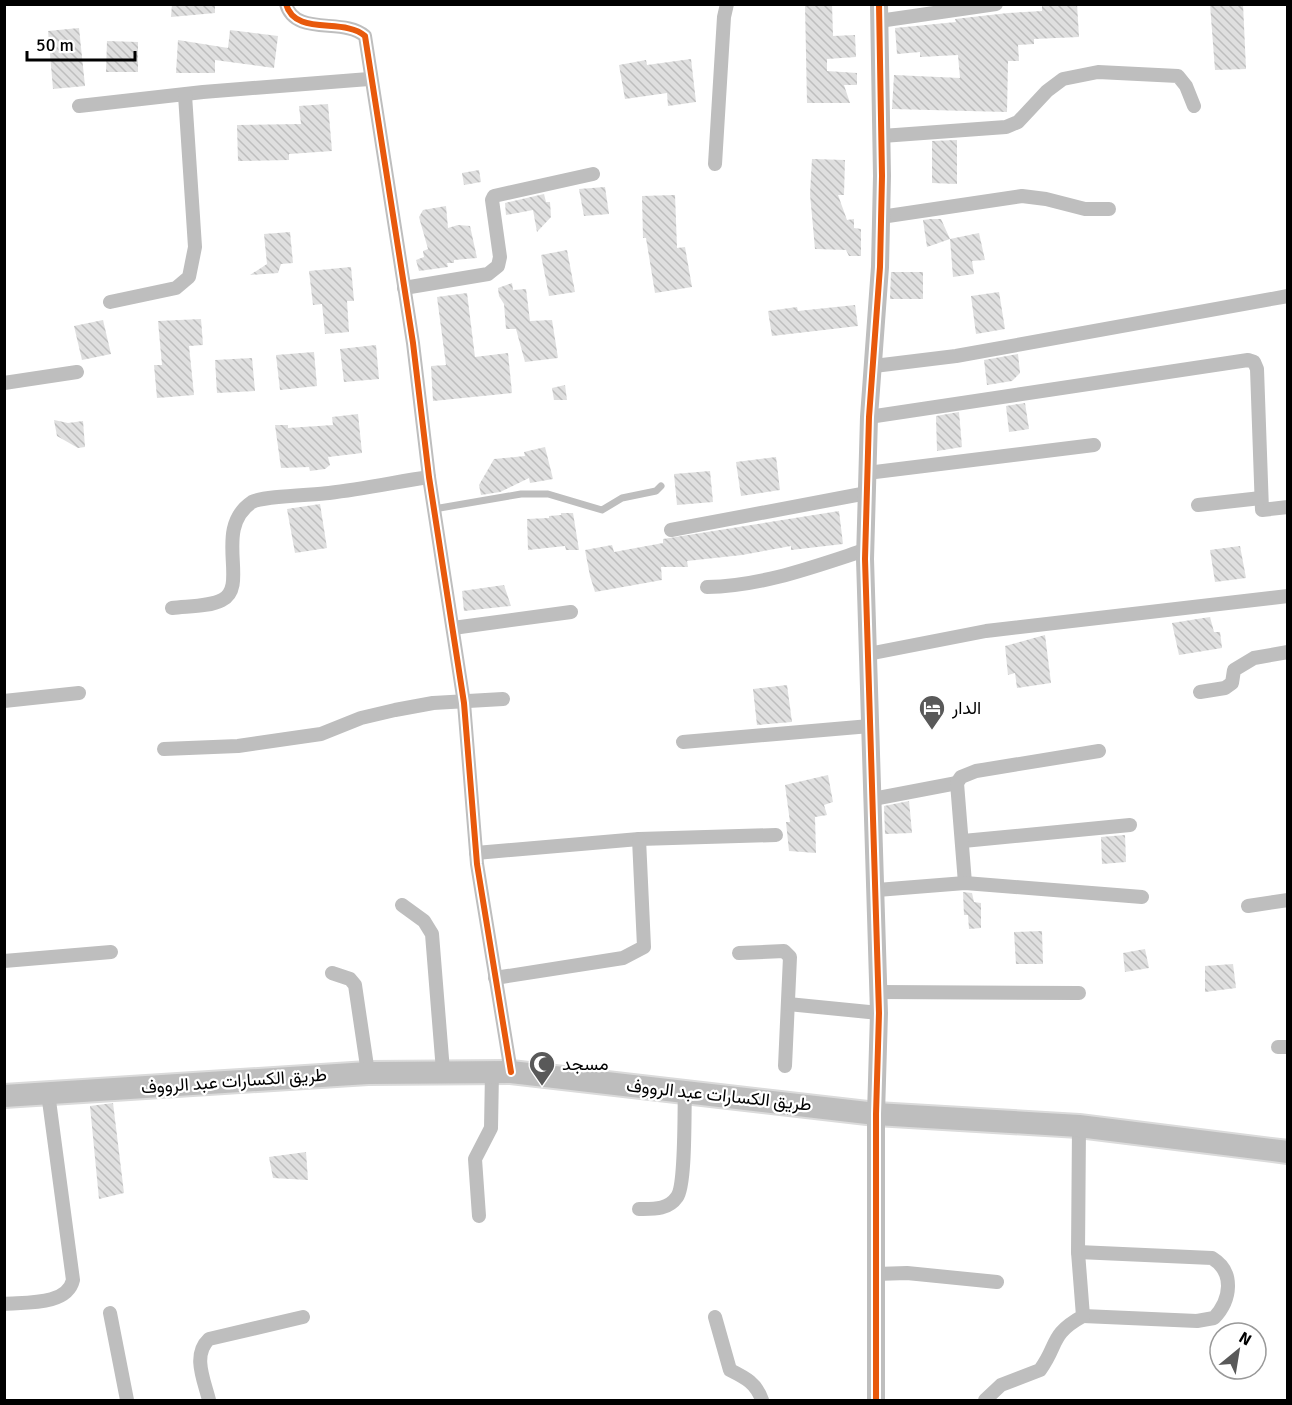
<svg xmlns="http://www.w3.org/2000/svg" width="1292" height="1405" viewBox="0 0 1292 1405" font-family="Signika,Vazirmatn,sans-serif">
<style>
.building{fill:url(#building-back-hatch)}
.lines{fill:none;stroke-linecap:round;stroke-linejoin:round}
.primary-casing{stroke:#dbdbdb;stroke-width:26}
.service{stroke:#bebebe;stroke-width:7}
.minor{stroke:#bebebe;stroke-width:14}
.tertiary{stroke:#bebebe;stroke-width:18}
.primary{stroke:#bebebe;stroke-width:22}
.cycleway-casing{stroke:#fff;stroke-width:10}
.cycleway{stroke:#e8590c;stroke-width:6}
.labels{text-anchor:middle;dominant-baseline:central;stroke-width:4.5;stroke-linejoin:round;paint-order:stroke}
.poi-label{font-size:18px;fill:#000;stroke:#fff;text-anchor:start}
.street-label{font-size:18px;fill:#000;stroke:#fff}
</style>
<defs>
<pattern id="building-back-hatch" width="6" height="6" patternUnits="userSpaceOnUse" patternTransform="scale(1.5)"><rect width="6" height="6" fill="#dfdfdf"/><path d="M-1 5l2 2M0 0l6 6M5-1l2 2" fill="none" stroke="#bebebe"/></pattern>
</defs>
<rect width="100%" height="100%" fill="#fff"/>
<g class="building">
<path d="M172 4H215V13L171 17Z"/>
<path d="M805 4H832L833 36 855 35 856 57 827 59V71L857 73V85H844L850 103H807Z"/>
<path d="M1077 4 1079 37 1034 39V44L1018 45 1019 61H1008L1007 112 892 109 894 75 960 78 958 55 920 57V52L897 54 895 28 956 22 955 19 1008 13 1042 11V6Z"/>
<path d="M1210 4H1243L1246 69 1215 70Z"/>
<path d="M79 28 85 86 53 89 48 31Z"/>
<path d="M230 30 278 36 274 68 215 60V73H176L178 40 228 48Z"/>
<path d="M107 41 138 42V72H106Z"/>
<path d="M691 59 696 102 668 106 667 93 625 99 619 65 646 60 647 65Z"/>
<path d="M328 104 332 151 289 154V160L238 161 237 125 301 124 299 106Z"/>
<path d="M957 140V184L932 183V141Z"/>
<path d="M812 159 845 160 844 195H838L847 220 854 219V228L861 229V256H849L846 250 815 249 810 194Z"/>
<path d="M479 170 481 182 464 185 462 173Z"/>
<path d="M605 187 609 214 584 216 579 189Z"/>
<path d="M544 194 546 202H550L551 217 537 232 533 210 506 215 505 203Z"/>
<path d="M675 195 677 248 685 247 692 287 655 293 646 238H643L642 196Z"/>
<path d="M446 206 448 228 458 225 470 226 477 258 454 260V263H447L448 267 419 271 416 260 424 257 423 251 428 249 419 217 423 210Z"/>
<path d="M931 219H941L950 239 927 247 923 220Z"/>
<path d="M290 232 293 263 281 264 278 273 250 275 267 264 264 234Z"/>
<path d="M979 233 985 260 972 261 974 274 953 277 950 239Z"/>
<path d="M567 250 575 292 549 296 541 255Z"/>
<path d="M351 267 354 301H347L349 332 325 334 322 304 313 305 309 271Z"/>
<path d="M891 272H923V299H890Z"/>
<path d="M512 283 513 290 526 289 530 321 552 320 558 358 525 362 516 329H506L504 304 499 296 498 288Z"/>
<path d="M999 292 1005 329 976 334 971 296Z"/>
<path d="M467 293 475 357 508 353 512 393 433 401 431 366 446 365 437 297Z"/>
<path d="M855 305 858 326 772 336 768 311 797 307 798 311Z"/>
<path d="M201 319 203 345 189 346 194 395 157 398 154 365H162L158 321Z"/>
<path d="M103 320 111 354 82 360 74 326Z"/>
<path d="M376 345 379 379 344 382 340 349Z"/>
<path d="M314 352 317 386 280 390 276 355Z"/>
<path d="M1018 354 1020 373 1012 381 987 385 984 360Z"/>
<path d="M252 358 255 391 217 393 215 360Z"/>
<path d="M565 385 567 400H554L552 388Z"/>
<path d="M1025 403 1029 429 1009 432 1006 406Z"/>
<path d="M959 412 962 447 937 451 936 416Z"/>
<path d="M358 414 362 453 328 457 330 465 325 469 310 471 309 467 281 468 275 425H288V428L333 425 332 417Z"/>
<path d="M54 420 68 423 83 421 85 447 78 448 57 436Z"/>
<path d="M545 447 553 479 530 483 529 478 500 492 481 495 479 485 494 459 525 456 524 452Z"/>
<path d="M776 457 780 490 741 496 736 462Z"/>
<path d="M710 471 713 502 677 505 674 474Z"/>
<path d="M320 504 327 548 295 553 287 509Z"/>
<path d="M839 511 843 544 791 550V546L742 555 687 561 688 567H661L662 580 595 592 590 576 585 550 612 545 614 552 663 543V539Z"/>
<path d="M561 513H573L579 550H566L565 546 528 550 527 519 549 518V516L561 515Z"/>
<path d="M1240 546 1246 578 1215 582 1210 550Z"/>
<path d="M504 585 511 606 464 611 462 591Z"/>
<path d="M1210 617 1214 632H1220L1222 648 1179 655 1172 623Z"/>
<path d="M1045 635 1051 683 1017 688 1015 673 1008 675 1005 646Z"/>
<path d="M787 685 792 722 757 725 753 689Z"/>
<path d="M828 775 833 802 824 805 827 815 815 817 816 853 789 851 786 822H790L785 785Z"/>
<path d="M909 801 912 833 885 834 884 806Z"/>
<path d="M1125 835 1126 862 1102 864 1101 837Z"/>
<path d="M963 892 972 893 974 902 981 903V928L969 929 968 915H964Z"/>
<path d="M1042 931 1043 964H1016L1014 932Z"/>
<path d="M1145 949 1149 968 1125 972 1123 953Z"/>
<path d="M1233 964 1236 988 1205 992V966Z"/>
<path d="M113 1103 124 1193 99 1199 90 1106Z"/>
<path d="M306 1152 308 1180 273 1178 269 1157Z"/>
</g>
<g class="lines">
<g class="primary-casing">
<path id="primary" d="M4 1096 368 1073 511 1072 876 1114 1079 1126 1288 1152"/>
</g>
<path class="service" d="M434 509 521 494H548L602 510 622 498 656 491 661 486"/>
<g class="minor">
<path d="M286 4C295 37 344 17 365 36L413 343 429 477 464 703 477 864 511 1072"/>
<path d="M879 21 996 4"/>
<path d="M79 106 203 92 369 79"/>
<path d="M882 136 1006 127 1018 122 1047 91 1063 79 1098 72 1178 76 1186 86 1194 106"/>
<path d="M715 164 724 17 727 4"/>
<path d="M881 217 1022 196 1046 199 1085 209H1109"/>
<path d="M404 288 488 274 498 266 500 257 492 200 494 196 593 174"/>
<path d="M110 302 176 288 189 277 195 247 185 95"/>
<path d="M874 366 956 356 1288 296"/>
<path d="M4 383 77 372"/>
<path d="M869 417 1248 360 1254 362 1257 369 1262 510 1288 507"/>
<path d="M867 473 1094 445"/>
<path d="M1198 505 1261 498"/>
<path d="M671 530 867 493"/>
<path d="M707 587C762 586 813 567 865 550"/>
<path d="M172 608C186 606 209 607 222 600 250 586 212 529 252 502 263 496 314 495 329 493 363 489 396 482 429 477"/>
<path d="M453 628 571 612"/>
<path d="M868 654 986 631 1288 596"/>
<path d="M1200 692 1225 688 1232 683 1234 670 1254 658 1288 652"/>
<path d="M4 701 79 693"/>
<path d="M683 742 870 726"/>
<path d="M164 749 238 746 293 738 321 734 361 718 395 710 433 703 503 699"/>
<path d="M873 799 957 783"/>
<path d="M963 841 1130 825"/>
<path d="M476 853 639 839 776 835"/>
<path d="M965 883 957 783 961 777 976 771 1099 751"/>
<path d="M877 890 965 883 1142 897"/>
<path d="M402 905 424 921 432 934 443 1071"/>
<path d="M1248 906 1288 900"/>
<path d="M739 953 784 951 790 957 785 1066"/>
<path d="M4 961 111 952"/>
<path d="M332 973 350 979 355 985 368 1073"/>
<path d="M495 978 623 958 644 947 639 839"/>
<path d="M879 992 1079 993"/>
<path d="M788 1004 879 1013"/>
<path d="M1278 1047H1288"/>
<path d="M639 1209C654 1209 668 1210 677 1197 686 1185 684 1109 685 1090"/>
<path d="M479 1216 475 1159 491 1128 492 1072"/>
<path d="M1078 1252 1212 1258C1235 1272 1231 1300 1214 1318L1197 1321 1083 1316"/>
<path d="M876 1274 907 1273 997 1282"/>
<path d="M4 1304C25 1302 67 1306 73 1280L48 1093"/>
<path d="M110 1313 127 1400"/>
<path d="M715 1317 730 1370C746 1378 756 1383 762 1400"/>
<path d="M209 1400C204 1380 192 1355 209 1339L303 1317"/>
<path d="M985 1400 1001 1385 1040 1370C1059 1344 1049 1335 1083 1316L1078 1252 1079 1126"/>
</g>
<path class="tertiary" d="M876 1400V1114L879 1013 865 559 869 417 880 267 882 176 879 4"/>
<use href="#primary" class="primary"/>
<g class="cycleway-casing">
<g id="cycleway">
<path d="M286 4C295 37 344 17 365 36L413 343 429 477 464 703 477 864 511 1072"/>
<path d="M876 1400V1114L879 1013 865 559 869 417 880 267 882 176 879 4"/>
</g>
</g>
<use href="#cycleway" class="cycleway"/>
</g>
<defs>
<g id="hotel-pin" transform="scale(1.35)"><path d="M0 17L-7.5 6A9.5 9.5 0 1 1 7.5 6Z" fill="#595959" stroke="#fff"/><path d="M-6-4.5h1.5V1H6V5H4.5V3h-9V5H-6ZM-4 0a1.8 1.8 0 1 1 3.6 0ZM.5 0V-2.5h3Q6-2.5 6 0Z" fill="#fff"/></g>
<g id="mosque-pin" transform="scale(1.35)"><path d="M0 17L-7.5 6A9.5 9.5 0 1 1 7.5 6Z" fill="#595959" stroke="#fff"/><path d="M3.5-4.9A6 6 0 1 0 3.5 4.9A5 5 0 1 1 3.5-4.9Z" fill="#fff"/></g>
</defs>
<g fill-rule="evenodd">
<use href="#hotel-pin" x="932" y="708"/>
<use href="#mosque-pin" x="542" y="1064"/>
</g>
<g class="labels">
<g class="poi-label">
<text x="952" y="708">الدار</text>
<text x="562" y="1064">مسجد</text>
</g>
<g class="street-label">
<text transform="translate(234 1081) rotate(-4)">طريق الكسارات عبد الرووف</text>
<text transform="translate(719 1095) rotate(6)">طريق الكسارات عبد الرووف</text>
</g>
</g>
<rect width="1292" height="1405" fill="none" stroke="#000000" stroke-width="12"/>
<g transform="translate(1238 1351) rotate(30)"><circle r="28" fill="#ffffff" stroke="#999999" stroke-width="1.5"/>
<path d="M0-4.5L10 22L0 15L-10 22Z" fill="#595959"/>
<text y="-9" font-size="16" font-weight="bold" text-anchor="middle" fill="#000000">N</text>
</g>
<path d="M27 51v9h108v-9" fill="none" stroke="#000000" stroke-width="3"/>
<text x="36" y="51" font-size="18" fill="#000000" stroke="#ffffff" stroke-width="4.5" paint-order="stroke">50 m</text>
</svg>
